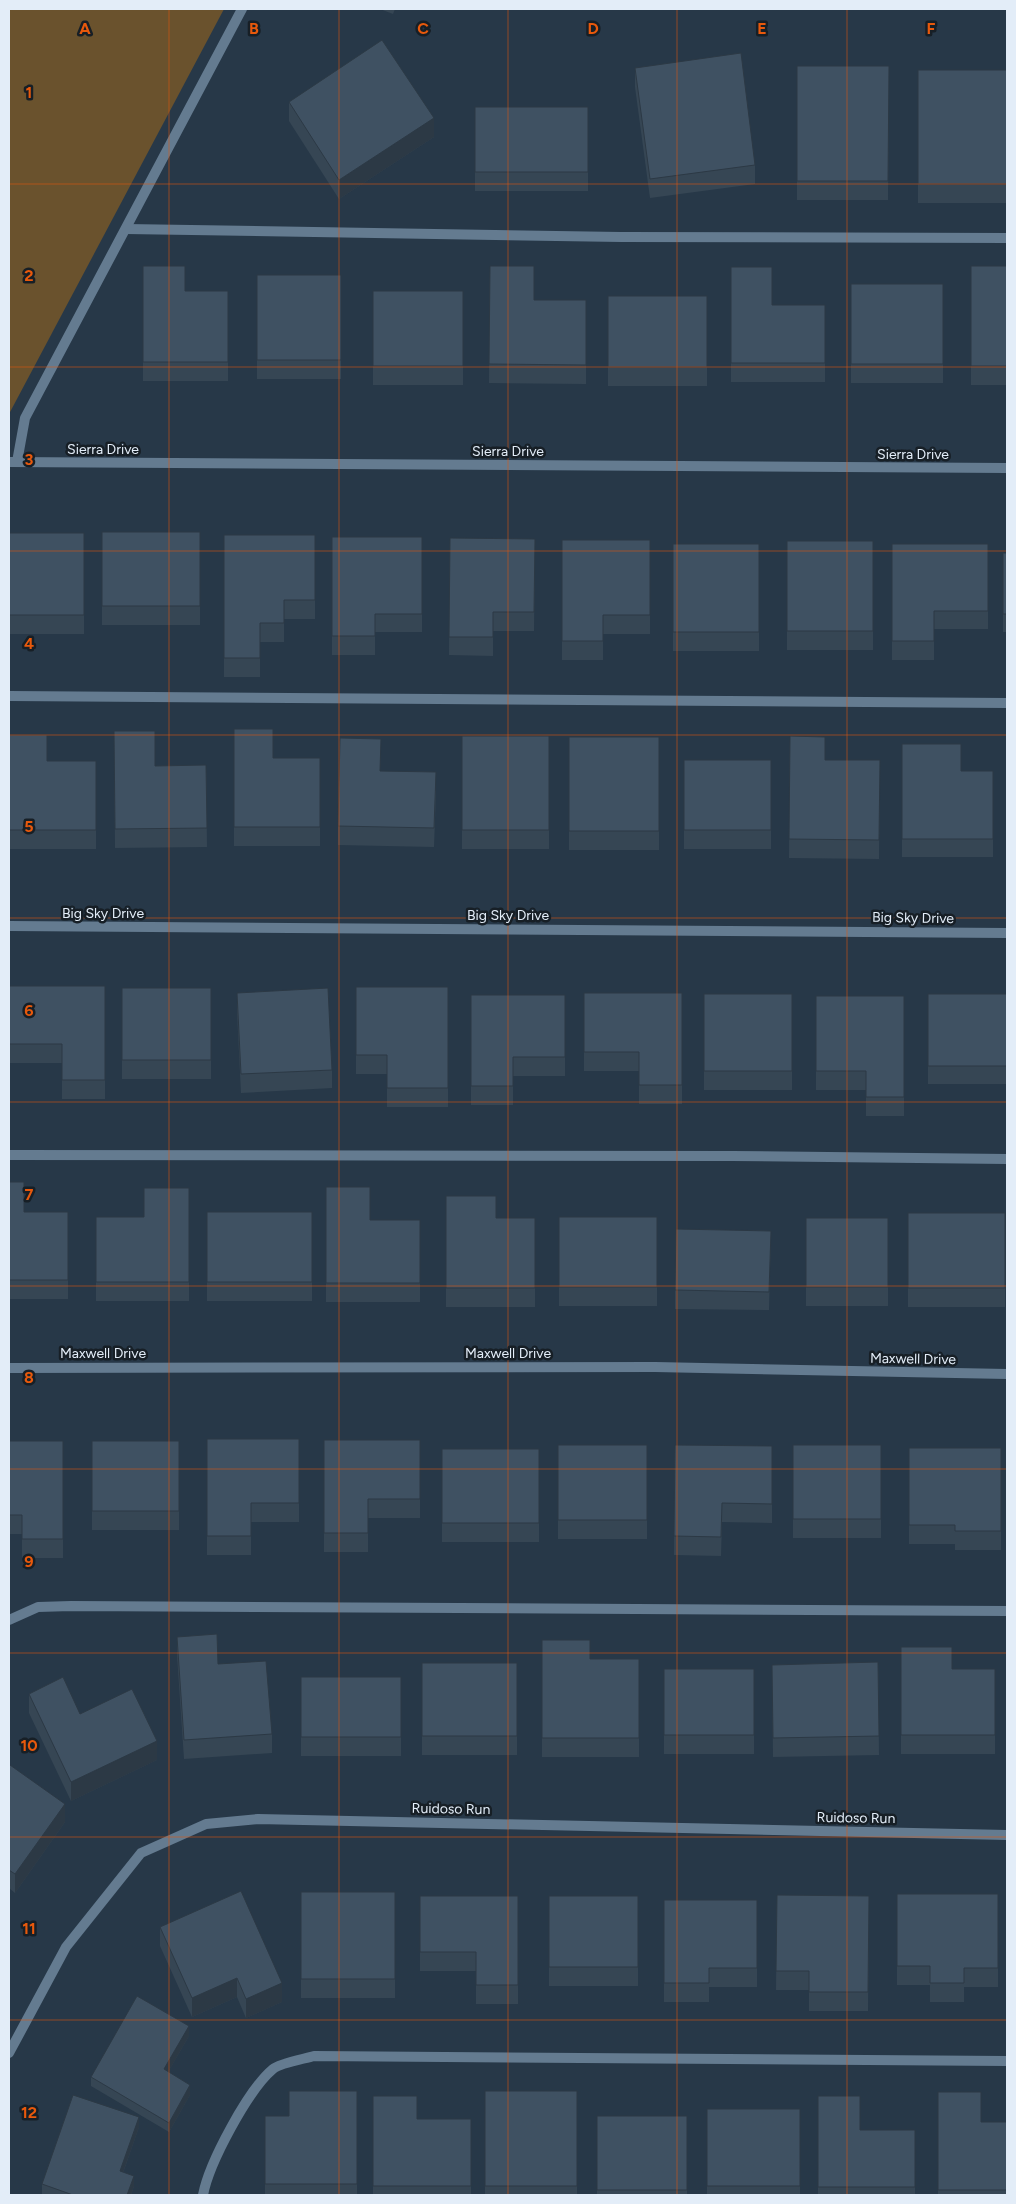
<svg xmlns="http://www.w3.org/2000/svg" width="1016" height="2204" viewBox="0 0 1016 2204" font-family="Figtree,sans-serif">
<style>
.green{fill:#6a522d}
.lines{fill:none;stroke-linecap:round;stroke-linejoin:round}
.service{stroke:#647b90;stroke-width:10}
.minor{stroke:#647b90;stroke-width:10}
.wall{fill:#364654}
.shaded-wall{fill:#2c3945}
.building{fill:#3f5162;stroke:#2c3945}
.grid{fill:none;stroke:#e8590c;stroke-width:1;stroke-opacity:0.55}
.labels{text-anchor:middle;dominant-baseline:central;stroke-width:5;stroke-linejoin:round;paint-order:stroke}
.street-label{font-size:14px;fill:#e3edf8;stroke:#171f26}
.grid-label{font-size:16px;text-anchor:middle;font-weight:bold;fill:#e8590c;stroke:#171f26;stroke-width:5;stroke-linejoin:round;paint-order:stroke}
</style>
<rect width="100%" height="100%" fill="#273848"/>
<path class="green" d="M9 9H224L9 414Z"/>
<g class="lines">
<g class="service">
<path d="M126 229 621 237 1007 238"/>
<path d="M17 462 25 418 242 9"/>
<path d="M9 696 1007 703"/>
<path d="M9 1155 732 1156 1007 1159"/>
<path d="M9 1620 38 1607 71 1606 1007 1611"/>
<path d="M203 2195C209 2163 248 2090 273 2069 280 2063 304 2059 314 2056L1007 2061"/>
</g>
<g class="minor">
<path d="M9 462 1007 468"/>
<path d="M9 926 1007 933"/>
<path d="M9 1368 655 1367 1007 1374"/>
<path d="M9 2053 66 1947 141 1853 206 1824 258 1819 1007 1835"/>
</g>
</g>
<g class="wall">
<path d="M380 9H395L393 14Z"/>
<path d="M797 66H889L888 200H797Z"/>
<path d="M635 68 755 165V184L650 198 635 87Z"/>
<rect x="918" y="70" width="89" height="133"/>
<path d="M289 102 434 137 339 199 289 121Z"/>
<rect x="475" y="107" width="113" height="84"/>
<path d="M143 266 185 291H228V381H143Z"/>
<path d="M490 266 534 300H586V384L489 383Z"/>
<rect x="971" y="266" width="36" height="119"/>
<path d="M731 267 772 305H825V382H731Z"/>
<rect x="257" y="275" width="84" height="104"/>
<rect x="851" y="284" width="92" height="99"/>
<rect x="373" y="291" width="90" height="94"/>
<rect x="608" y="296" width="99" height="90"/>
<rect x="102" y="532" width="98" height="93"/>
<rect x="9" y="533" width="75" height="101"/>
<path d="M224 535H315V619H284V642H260V677H224Z"/>
<path d="M332 537H422V632H375V655H332Z"/>
<path d="M450 538 535 539 534 631H493V656L449 655Z"/>
<path d="M562 540H650V634H603V660H562Z"/>
<rect x="787" y="541" width="86" height="109"/>
<rect x="673" y="544" width="86" height="107"/>
<path d="M892 544H988V629H934V660H892Z"/>
<rect x="1003" y="553" width="4" height="79"/>
<path d="M234 729 273 758H320V846H234Z"/>
<path d="M114 731 155 766 206 765 207 847 115 848Z"/>
<path d="M9 735 47 761H96V849H9Z"/>
<rect x="462" y="736" width="87" height="113"/>
<path d="M790 736 825 760H880L879 859 789 858Z"/>
<rect x="569" y="737" width="90" height="113"/>
<path d="M902 744 961 771H993V857H902Z"/>
<rect x="684" y="760" width="87" height="89"/>
<path d="M380 771 436 791 434 847 338 845V826Z"/>
<path d="M9 986H105V1099H62V1063H9Z"/>
<path d="M356 987H448V1107H387V1074H356Z"/>
<rect x="122" y="988" width="89" height="91"/>
<path d="M237 993 332 1070V1088L241 1093 237 1012Z"/>
<path d="M584 993H682V1104H639V1071H584Z"/>
<rect x="704" y="994" width="88" height="96"/>
<rect x="928" y="994" width="79" height="90"/>
<path d="M471 995H565V1076H513V1105H471Z"/>
<path d="M816 996H904V1116H866V1090H816Z"/>
<path d="M9 1182 24 1212H68V1299H9Z"/>
<path d="M326 1187 370 1220H420V1302H326Z"/>
<path d="M189 1188V1301H96V1217H144Z"/>
<path d="M446 1196 496 1218H535V1307H446Z"/>
<rect x="207" y="1212" width="105" height="89"/>
<rect x="908" y="1213" width="97" height="94"/>
<rect x="559" y="1217" width="98" height="89"/>
<rect x="806" y="1218" width="82" height="88"/>
<path d="M771 1231 769 1310 675 1309V1290Z"/>
<path d="M207 1439H299V1522H251V1555H207Z"/>
<path d="M324 1440H420V1518H368V1552H324Z"/>
<path d="M9 1441H63V1558H22V1534H9Z"/>
<rect x="92" y="1441" width="87" height="89"/>
<rect x="558" y="1445" width="89" height="94"/>
<path d="M675 1445 772 1446V1523L722 1522 721 1556 674 1555Z"/>
<rect x="793" y="1445" width="88" height="93"/>
<path d="M909 1448H1001V1550H955V1544H909Z"/>
<rect x="442" y="1449" width="97" height="93"/>
<path d="M177 1637 272 1734V1753L184 1759 177 1655Z"/>
<path d="M542 1640 590 1659H639V1757H542Z"/>
<path d="M901 1647 952 1669H995V1754H901Z"/>
<path d="M878 1662 879 1755 773 1757 772 1665Z"/>
<rect x="422" y="1663" width="95" height="92"/>
<rect x="664" y="1669" width="90" height="85"/>
<rect x="301" y="1677" width="100" height="79"/>
<path d="M29 1694 80 1714 157 1760 71 1801 29 1713Z"/>
<path d="M9 1767 65 1822 15 1893 9 1888Z"/>
<rect x="301" y="1892" width="94" height="106"/>
<path d="M897 1894H998V1987H964V2002H930V1985H897Z"/>
<path d="M777 1895 869 1896 868 2011H809V1990H776Z"/>
<path d="M420 1896H518V2004H476V1971H420Z"/>
<rect x="549" y="1896" width="89" height="90"/>
<path d="M664 1900H757V1987H709V2002H664Z"/>
<path d="M160 1927 282 2002 246 2018 237 1997 192 2017 160 1946Z"/>
<path d="M189 2036 168 2072 190 2095 169 2132 91 2086V2077Z"/>
<path d="M357 2091V2195H265V2116H289Z"/>
<rect x="485" y="2091" width="92" height="104"/>
<path d="M938 2092 981 2122H1007V2195H938Z"/>
<path d="M373 2096 417 2119H471V2195H373Z"/>
<path d="M818 2096 860 2130H915V2195H818Z"/>
<rect x="707" y="2109" width="93" height="86"/>
<rect x="597" y="2116" width="90" height="79"/>
<path d="M139 2127 123 2173 134 2186 131 2195H46L42 2194V2184Z"/>
</g>
<g class="shaded-wall">
<path d="M434 118V137L339 199V180Z"/>
<path d="M157 1741V1760L71 1801V1782Z"/>
<path d="M65 1804V1822L15 1893V1874Z"/>
<path d="M237 1978V1997L192 2017V1998Z"/>
<path d="M282 1983V2002L246 2018V1999Z"/>
<path d="M189 2026V2036L164 2079V2069Z"/>
<path d="M190 2085V2095L169 2132V2123Z"/>
<path d="M139 2117V2127L120 2181V2171Z"/>
<path d="M134 2176V2186L131 2195H127Z"/>
</g>
<g class="building">
<path d="M382 40 434 118 339 180 289 102Z"/>
<path d="M741 53 755 165 650 179 635 68Z"/>
<path d="M797 66H889L888 181H797Z"/>
<rect x="918" y="70" width="89" height="114"/>
<rect x="475" y="107" width="113" height="65"/>
<path d="M143 266H185V291H228V362H143Z"/>
<path d="M490 266H534V300H586V365L489 364Z"/>
<rect x="971" y="266" width="36" height="100"/>
<path d="M731 267H772V305H825V363H731Z"/>
<rect x="257" y="275" width="84" height="85"/>
<rect x="851" y="284" width="92" height="80"/>
<rect x="373" y="291" width="90" height="75"/>
<rect x="608" y="296" width="99" height="71"/>
<rect x="102" y="532" width="98" height="74"/>
<rect x="9" y="533" width="75" height="82"/>
<path d="M224 535H315V600H284V623H260V658H224Z"/>
<path d="M332 537H422V614H375V636H332Z"/>
<path d="M450 538 535 539 534 612H493V637H449Z"/>
<path d="M562 540H650V615H603V641H562Z"/>
<rect x="787" y="541" width="86" height="90"/>
<rect x="673" y="544" width="86" height="88"/>
<path d="M892 544H988V611H934V641H892Z"/>
<rect x="1003" y="553" width="4" height="61"/>
<path d="M234 729H273V758H320V827H234Z"/>
<path d="M114 731H155V766L206 765 207 828 115 829Z"/>
<path d="M9 735H47V761H96V830H9Z"/>
<rect x="462" y="736" width="87" height="94"/>
<path d="M790 736 825 737V760H880L879 840 789 839Z"/>
<rect x="569" y="737" width="90" height="94"/>
<path d="M340 738 381 739 380 771 436 772 434 828 338 826Z"/>
<path d="M902 744H961V771H993V839H902Z"/>
<rect x="684" y="760" width="87" height="70"/>
<path d="M9 986H105V1080H62V1044H9Z"/>
<path d="M356 987H448V1088H387V1055H356Z"/>
<rect x="122" y="988" width="89" height="72"/>
<path d="M328 988 332 1070 241 1074 237 993Z"/>
<path d="M584 993H682V1085H639V1052H584Z"/>
<rect x="704" y="994" width="88" height="77"/>
<rect x="928" y="994" width="79" height="72"/>
<path d="M471 995H565V1057H513V1086H471Z"/>
<path d="M816 996H904V1097H866V1071H816Z"/>
<path d="M9 1182H24V1212H68V1280H9Z"/>
<path d="M326 1187H370V1220H420V1283H326Z"/>
<path d="M144 1188H189V1282H96V1217H144Z"/>
<path d="M446 1196H496V1218H535V1288H446Z"/>
<rect x="207" y="1212" width="105" height="70"/>
<rect x="908" y="1213" width="97" height="75"/>
<rect x="559" y="1217" width="98" height="70"/>
<rect x="806" y="1218" width="82" height="69"/>
<path d="M676 1229 771 1231 769 1292 675 1290Z"/>
<path d="M207 1439H299V1503H251V1536H207Z"/>
<path d="M324 1440H420V1499H368V1533H324Z"/>
<path d="M9 1441H63V1539H22V1515H9Z"/>
<rect x="92" y="1441" width="87" height="70"/>
<rect x="558" y="1445" width="89" height="75"/>
<path d="M675 1445 772 1446V1504L722 1503 721 1537 674 1536Z"/>
<rect x="793" y="1445" width="88" height="74"/>
<path d="M909 1448H1001V1531H955V1525H909Z"/>
<rect x="442" y="1449" width="97" height="74"/>
<path d="M217 1634 218 1664 266 1661 272 1734 184 1740 177 1637Z"/>
<path d="M542 1640H590V1659H639V1738H542Z"/>
<path d="M901 1647H952V1669H995V1735H901Z"/>
<path d="M878 1662 879 1736 773 1738 772 1665Z"/>
<rect x="422" y="1663" width="95" height="73"/>
<rect x="664" y="1669" width="90" height="66"/>
<path d="M63 1677 80 1714 132 1689 157 1741 71 1782 29 1694Z"/>
<rect x="301" y="1677" width="100" height="60"/>
<path d="M10 1765 65 1804 15 1874 9 1870V1767Z"/>
<path d="M241 1891 282 1983 246 1999 237 1978 192 1998 160 1927Z"/>
<rect x="301" y="1892" width="94" height="87"/>
<path d="M897 1894H998V1968H964V1983H930V1966H897Z"/>
<path d="M777 1895 869 1896 868 1992H809V1971H776Z"/>
<path d="M420 1896H518V1985H476V1952H420Z"/>
<rect x="549" y="1896" width="89" height="71"/>
<path d="M664 1900H757V1968H709V1983H664Z"/>
<path d="M137 1996 189 2026 164 2069 190 2085 169 2123 91 2077Z"/>
<path d="M289 2091H357V2184H265V2116H289Z"/>
<rect x="485" y="2091" width="92" height="95"/>
<path d="M938 2092H981V2122H1007V2190H938Z"/>
<path d="M73 2095 139 2117 120 2171 134 2176 127 2195H73L42 2184Z"/>
<path d="M373 2096H417V2119H471V2186H373Z"/>
<path d="M818 2096H860V2130H915V2187H818Z"/>
<rect x="707" y="2109" width="93" height="77"/>
<rect x="597" y="2116" width="90" height="74"/>
</g>
<path class="grid" d="M169 9V2195M339 9V2195M508 9V2195M677 9V2195M847 9V2195M9 184H1007M9 367H1007M9 551H1007M9 735H1007M9 918H1007M9 1102H1007M9 1286H1007M9 1469H1007M9 1653H1007M9 1837H1007M9 2020H1007"/>
<g class="labels">
<g class="street-label">
<text x="103" y="449">Sierra Drive</text>
<text x="508" y="451">Sierra Drive</text>
<text x="913" y="454">Sierra Drive</text>
<text x="103" y="913">Big Sky Drive</text>
<text x="508" y="915">Big Sky Drive</text>
<text transform="translate(913 918) rotate(1)">Big Sky Drive</text>
<text x="103" y="1353">Maxwell Drive</text>
<text x="508" y="1353">Maxwell Drive</text>
<text transform="translate(913 1359) rotate(1)">Maxwell Drive</text>
<text transform="translate(451 1809) rotate(1)">Ruidoso Run</text>
<text transform="translate(856 1818) rotate(1)">Ruidoso Run</text>
</g>
</g>
<g class="grid-label">
<text x="85" y="34">A</text>
<text x="254" y="34">B</text>
<text x="423" y="34">C</text>
<text x="593" y="34">D</text>
<text x="762" y="34">E</text>
<text x="931" y="34">F</text>
<text x="29" y="98">1</text>
<text x="29" y="281">2</text>
<text x="29" y="465">3</text>
<text x="29" y="649">4</text>
<text x="29" y="832">5</text>
<text x="29" y="1016">6</text>
<text x="29" y="1200">7</text>
<text x="29" y="1383">8</text>
<text x="29" y="1567">9</text>
<text x="29" y="1751">10</text>
<text x="29" y="1934">11</text>
<text x="29" y="2118">12</text>
</g>
<rect width="1016" height="2204" fill="none" stroke="#e3edf8" stroke-width="20"/>
</svg>
